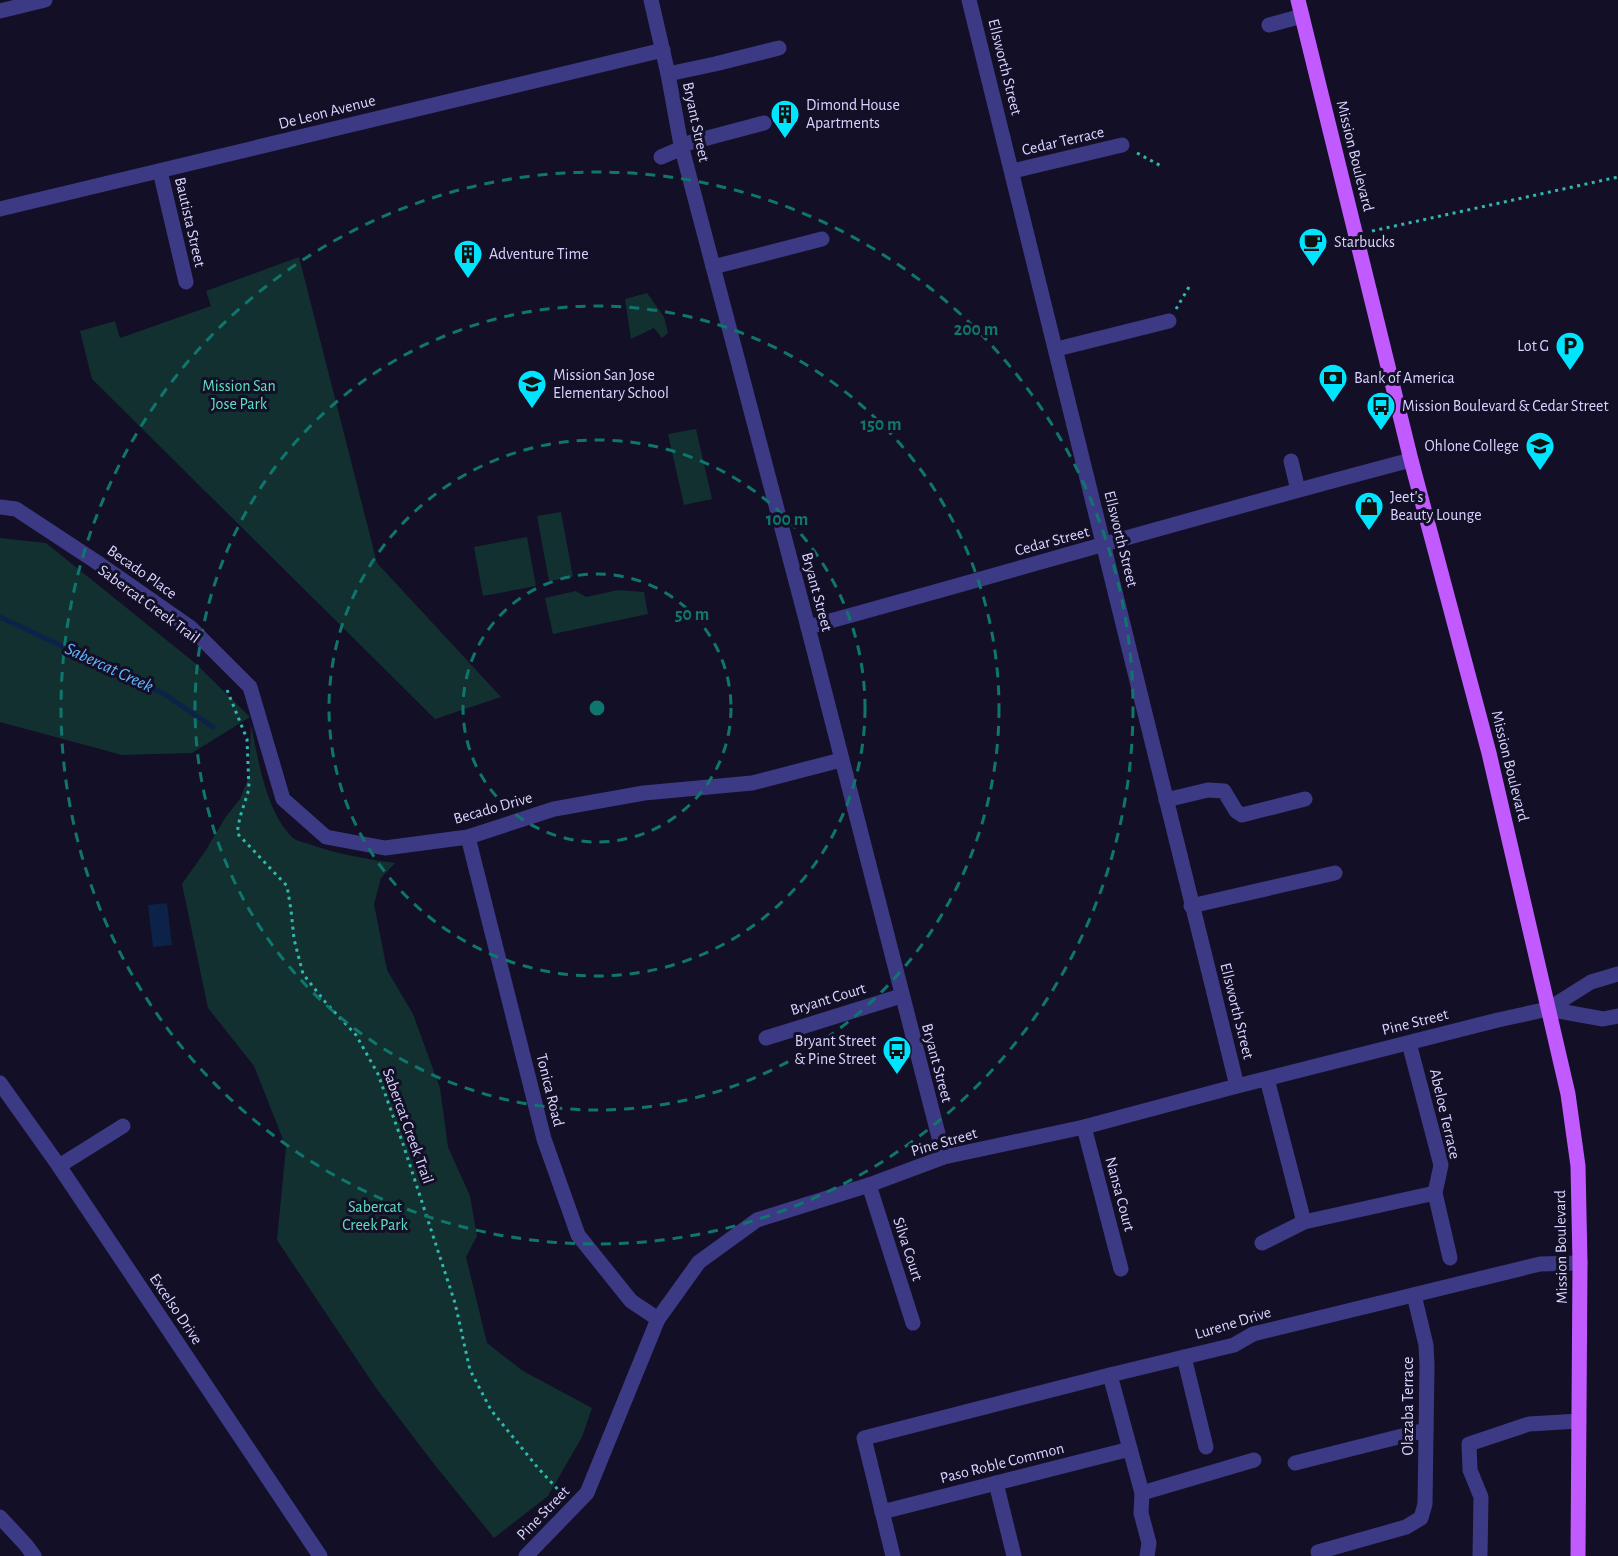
<svg xmlns="http://www.w3.org/2000/svg" width="1618" height="1556" viewBox="0 0 1618 1556" font-family="'Alegreya Sans',sans-serif">
<style>
.green{fill:#12302f}
.water{fill:#0c2248}
.lines{fill:none;stroke-linecap:round;stroke-linejoin:round}
.stream{stroke:#0c2248;stroke-width:5}
.path{stroke:#2fb8b0;stroke-width:3;stroke-dasharray:3 4.5;stroke-linecap:butt}
.minor{stroke:#3d3a85;stroke-width:15}
.major{stroke:#c25bff;stroke-width:15}
.ring{fill:none;stroke:#0f766e;stroke-width:3;stroke-dasharray:10 8}
.labels{text-anchor:middle;dominant-baseline:central;stroke-width:6;stroke-linejoin:round;paint-order:stroke}
.street-label{font-size:16px;fill:#d9d4ff;stroke:#130f26}
.poi-label{font-size:16px;fill:#d9d4ff;stroke:#130f26;text-anchor:start}
.park-label{font-size:16px;fill:#5fe0c0;stroke:#130f26}
.water-label{font-size:18px;font-style:italic;fill:#62b6ff;stroke:#130f26}
.centre{fill:#0f766e;stroke:#130f26;stroke-width:3}
.ring-label{font-size:18px;text-anchor:middle;font-weight:bold;fill:#0f766e;stroke:#130f26;stroke-width:6;stroke-linejoin:round;paint-order:stroke}
</style>
<rect width="100%" height="100%" fill="#130f26"/>
<g class="green">
<path d="M299 257 377 563 501 697 435 719 92 379 80 331 115 321 120 338 211 306 206 291Z"/>
<path d="M647 293 664 317 668 333 662 338 654 328 631 339 625 299Z"/>
<path d="M696 429 712 499 684 505 668 434Z"/>
<path d="M561 512 573 577 549 581 537 516Z"/>
<path d="M527 537 536 586 483 596 474 547Z"/>
<path d="M0 538 46 543 195 663 250 717 192 753 122 755 0 722Z"/>
<path d="M618 590 644 592 648 614 553 634 545 598 576 591 586 597Z"/>
<path d="M251 725C258 759 266 811 292 837 296 841 303 842 309 844 337 854 365 859 395 863L381 878 374 904 387 970 413 1014 440 1088 448 1147 470 1196 477 1236 466 1257 487 1343 523 1371 592 1408 582 1437 548 1496 494 1538 434 1464 376 1388 277 1240 286 1147 254 1066 208 1008 182 884 206 850 225 818 240 799 249 776Z"/>
</g>
<path class="water" d="M167 903 172 945 153 947 148 905Z"/>
<g class="lines">
<path class="stream" d="M0 617 164 694 213 727"/>
<g class="path">
<path d="M1137 153 1163 167"/>
<path d="M1372 231 1618 177"/>
<path d="M1176 309 1189 287"/>
<path d="M227 690 247 739 249 789 240 817 237 833 287 886 291 910 294 939 303 974 326 1003 356 1035 378 1074 403 1144 455 1303 470 1370 491 1410 538 1468 562 1494"/>
</g>
<g class="minor">
<path d="M651 0 668 74 681 145 808 627 944 1157"/>
<path d="M969 0C1061 361 1145 725 1237 1086"/>
<path d="M0 11 45 0"/>
<path d="M1269 25 1302 16"/>
<path d="M668 74 715 64 779 48"/>
<path d="M681 145 764 123"/>
<path d="M661 157 682 148"/>
<path d="M160 171 186 282"/>
<path d="M1013 171 1122 145"/>
<path d="M0 209 663 50"/>
<path d="M713 267 822 239"/>
<path d="M1057 349 1169 321"/>
<path d="M1291 461 1298 490"/>
<path d="M0 507 16 509 95 561 191 628 250 687 283 799 326 837 385 848 468 837 554 809 644 793 752 783 841 760"/>
<path d="M808 627C1009 572 1209 513 1411 460"/>
<path d="M1166 800 1208 790 1224 791 1236 811 1242 815 1305 799"/>
<path d="M468 837 544 1139 578 1235 631 1301 658 1319"/>
<path d="M1191 906 1335 873"/>
<path d="M1548 1009 1603 1019 1618 1016"/>
<path d="M766 1038 901 996"/>
<path d="M1409 1043 1441 1165 1435 1193 1450 1258"/>
<path d="M1267 1079 1304 1222"/>
<path d="M0 1083 59 1166 320 1556"/>
<path d="M1084 1127 1121 1269"/>
<path d="M59 1166 123 1126"/>
<path d="M869 1185 913 1323"/>
<path d="M1262 1243 1304 1222 1435 1193"/>
<path d="M1184 1357 1206 1447"/>
<path d="M1110 1375 1142 1493 1141 1513 1149 1543 1147 1556"/>
<path d="M1295 1463 1426 1430"/>
<path d="M996 1483 1014 1556"/>
<path d="M1142 1493 1254 1460"/>
<path d="M882 1512 1130 1449"/>
<path d="M0 1517 26 1545 34 1556"/>
<path d="M1318 1552 1406 1527 1421 1518 1425 1504 1427 1365 1426 1345 1414 1295"/>
<path d="M526 1556 587 1493 658 1319 699 1262 757 1220 869 1185 944 1157 1084 1127 1237 1086 1498 1020 1548 1009 1591 982 1618 974"/>
<path d="M893 1556 864 1438 1110 1375 1234 1345 1253 1334 1540 1264 1580 1263"/>
<path d="M1480 1556 1481 1497 1470 1470 1469 1444 1529 1424 1579 1421"/>
</g>
<path class="major" d="M1298 0 1411 460 1489 753 1568 1094 1578 1166 1580 1263 1578 1556"/>
</g>
<g class="ring">
<circle cx="597" cy="708" r="134"/>
<circle cx="597" cy="708" r="268"/>
<circle cx="597" cy="708" r="402"/>
<circle cx="597" cy="708" r="536"/>
</g>
<defs>
<g id="building-pin" transform="scale(1.5)"><path d="M0 17L-7.5 6A9.5 9.5 0 1 1 7.5 6Z" fill="#00e5ff" stroke="#130f26"/><path d="M-4-6H4V6H1V3H-1V6H-4ZM-2.5-4.3h1.7v1.8h-1.7ZM.8-4.3h1.7v1.8H.8ZM-2.5-1h1.7V.8h-1.7ZM.8-1h1.7V.8H.8Z" fill="#111"/></g>
<g id="cafe-pin" transform="scale(1.5)"><path d="M0 17L-7.5 6A9.5 9.5 0 1 1 7.5 6Z" fill="#00e5ff" stroke="#130f26"/><path d="M-5.5-4.5H6V0H3Q3 3.5 0 3.5H-2.5Q-5.5 3.5-5.5 0ZM3-3.2v2h1.7v-2ZM-6 4.5H4V6H-6Z" fill="#111"/></g>
<g id="parking-pin" transform="scale(1.5)"><path d="M0 17L-7.5 6A9.5 9.5 0 1 1 7.5 6Z" fill="#00e5ff" stroke="#130f26"/><path d="M-3.5-5.5H1a3.5 3.5 0 0 1 0 7H-1V5.5H-3.5ZM-1-3.4V-.6H.8a1.4 1.4 0 0 0 0-2.8Z" fill="#111"/></g>
<g id="bank-pin" transform="scale(1.5)"><path d="M0 17L-7.5 6A9.5 9.5 0 1 1 7.5 6Z" fill="#00e5ff" stroke="#130f26"/><path d="M-6-4H6V4H-6ZM0-2.3a2.3 2.3 0 1 0 0 4.6a2.3 2.3 0 1 0 0-4.6Z" fill="#111"/></g>
<g id="school-pin" transform="scale(1.5)"><path d="M0 17L-7.5 6A9.5 9.5 0 1 1 7.5 6Z" fill="#00e5ff" stroke="#130f26"/><path d="M0-5L7-2L0 1L-7-2ZM-4 1L0 2.5L4 1V4Q0 6-4 4Z" fill="#111"/></g>
<g id="bus-pin" transform="scale(1.5)"><path d="M0 17L-7.5 6A9.5 9.5 0 1 1 7.5 6Z" fill="#00e5ff" stroke="#130f26"/><path d="M-5-6H5V4H4V6H2V4H-2V6H-4V4H-5ZM-3.5-4V0h7V-4ZM-3.5 1.2v1.5H-2V1.2ZM2 1.2v1.5H3.5V1.2Z" fill="#111"/></g>
<g id="university-pin" transform="scale(1.5)"><path d="M0 17L-7.5 6A9.5 9.5 0 1 1 7.5 6Z" fill="#00e5ff" stroke="#130f26"/><path d="M0-5L7-2L0 1L-7-2ZM-4 1L0 2.5L4 1V4Q0 6-4 4Z" fill="#111"/></g>
<g id="shop-pin" transform="scale(1.5)"><path d="M0 17L-7.5 6A9.5 9.5 0 1 1 7.5 6Z" fill="#00e5ff" stroke="#130f26"/><path d="M-5-2.5h2.3a2.7 3.5 0 0 1 5.4 0H5L5.5 6h-11ZM-1.5-2.5h3a1.5 2.3 0 0 0-3 0Z" fill="#111"/></g>
</defs>
<g fill-rule="evenodd">
<use href="#building-pin" x="785" y="114"/>
<use href="#cafe-pin" x="1313" y="242"/>
<use href="#building-pin" x="468" y="254"/>
<use href="#parking-pin" x="1570" y="346"/>
<use href="#bank-pin" x="1333" y="378"/>
<use href="#school-pin" x="532" y="384"/>
<use href="#bus-pin" x="1381" y="406"/>
<use href="#university-pin" x="1540" y="446"/>
<use href="#shop-pin" x="1369" y="506"/>
<use href="#bus-pin" x="897" y="1050"/>
</g>
<g class="labels">
<g class="street-label">
<text transform="translate(1005 67) rotate(76)">Ellsworth Street</text>
<text transform="translate(327 112) rotate(-14)">De Leon Avenue</text>
<text transform="translate(696 122) rotate(78)">Bryant Street</text>
<text transform="translate(1063 141) rotate(-13)">Cedar Terrace</text>
<text transform="translate(1355 156) rotate(76)">Mission Boulevard</text>
<text transform="translate(190 222) rotate(77)">Bautista Street</text>
<text transform="translate(1121 539) rotate(76)">Ellsworth Street</text>
<text transform="translate(1052 541) rotate(-15)">Cedar Street</text>
<text transform="translate(142 572) rotate(35)">Becado Place</text>
<text transform="translate(817 592) rotate(75)">Bryant Street</text>
<text transform="translate(149 604) rotate(36)">Sabercat Creek Trail</text>
<text transform="translate(1510 766) rotate(76)">Mission Boulevard</text>
<text transform="translate(493 808) rotate(-16)">Becado Drive</text>
<text transform="translate(828 999) rotate(-17)">Bryant Court</text>
<text transform="translate(1237 1011) rotate(76)">Ellsworth Street</text>
<text transform="translate(1415 1022) rotate(-14)">Pine Street</text>
<text transform="translate(937 1063) rotate(75)">Bryant Street</text>
<text transform="translate(550 1090) rotate(76)">Tonica Road</text>
<text transform="translate(1445 1114) rotate(77)">Abeloe Terrace</text>
<text transform="translate(408 1126) rotate(70)">Sabercat Creek Trail</text>
<text transform="translate(944 1142) rotate(-16)">Pine Street</text>
<text transform="translate(1120 1194) rotate(75)">Nansa Court</text>
<text transform="translate(1561 1247) rotate(-91)">Mission Boulevard</text>
<text transform="translate(908 1249) rotate(72)">Silva Court</text>
<text transform="translate(176 1309) rotate(56)">Excelso Drive</text>
<text transform="translate(1233 1323) rotate(-17)">Lurene Drive</text>
<text transform="translate(1408 1406) rotate(-90)">Olazaba Terrace</text>
<text transform="translate(1002 1463) rotate(-14)">Paso Roble Common</text>
<text transform="translate(543 1513) rotate(-46)">Pine Street</text>
</g>
<g class="poi-label">
<text x="806" y="105">Dimond House<tspan x="806" dy="18">Apartments</tspan></text>
<text x="1334" y="242">Starbucks</text>
<text x="489" y="254">Adventure Time</text>
<text x="1549" y="346" text-anchor="end">Lot G</text>
<text x="553" y="375">Mission San Jose<tspan x="553" dy="18">Elementary School</tspan></text>
<text x="1354" y="378">Bank of America</text>
<text x="1402" y="406">Mission Boulevard &amp; Cedar Street</text>
<text x="1519" y="446" text-anchor="end">Ohlone College</text>
<text x="1390" y="497">Jeet's<tspan x="1390" dy="18">Beauty Lounge</tspan></text>
<text x="876" y="1041" text-anchor="end">Bryant Street<tspan x="876" dy="18">&amp; Pine Street</tspan></text>
</g>
<g class="park-label">
<text x="239" y="386">Mission San<tspan x="239" dy="18">Jose Park</tspan></text>
<text x="375" y="1207">Sabercat<tspan x="375" dy="18">Creek Park</tspan></text>
</g>
<g class="water-label">
<text transform="translate(109 668) rotate(25)">Sabercat Creek</text>
</g>
</g>
<circle cx="597" cy="708" r="9" class="centre"/>
<g class="ring-label">
<text x="976" y="335">200 m</text>
<text x="881" y="430">150 m</text>
<text x="787" y="525">100 m</text>
<text x="692" y="620">50 m</text>
</g>
</svg>
